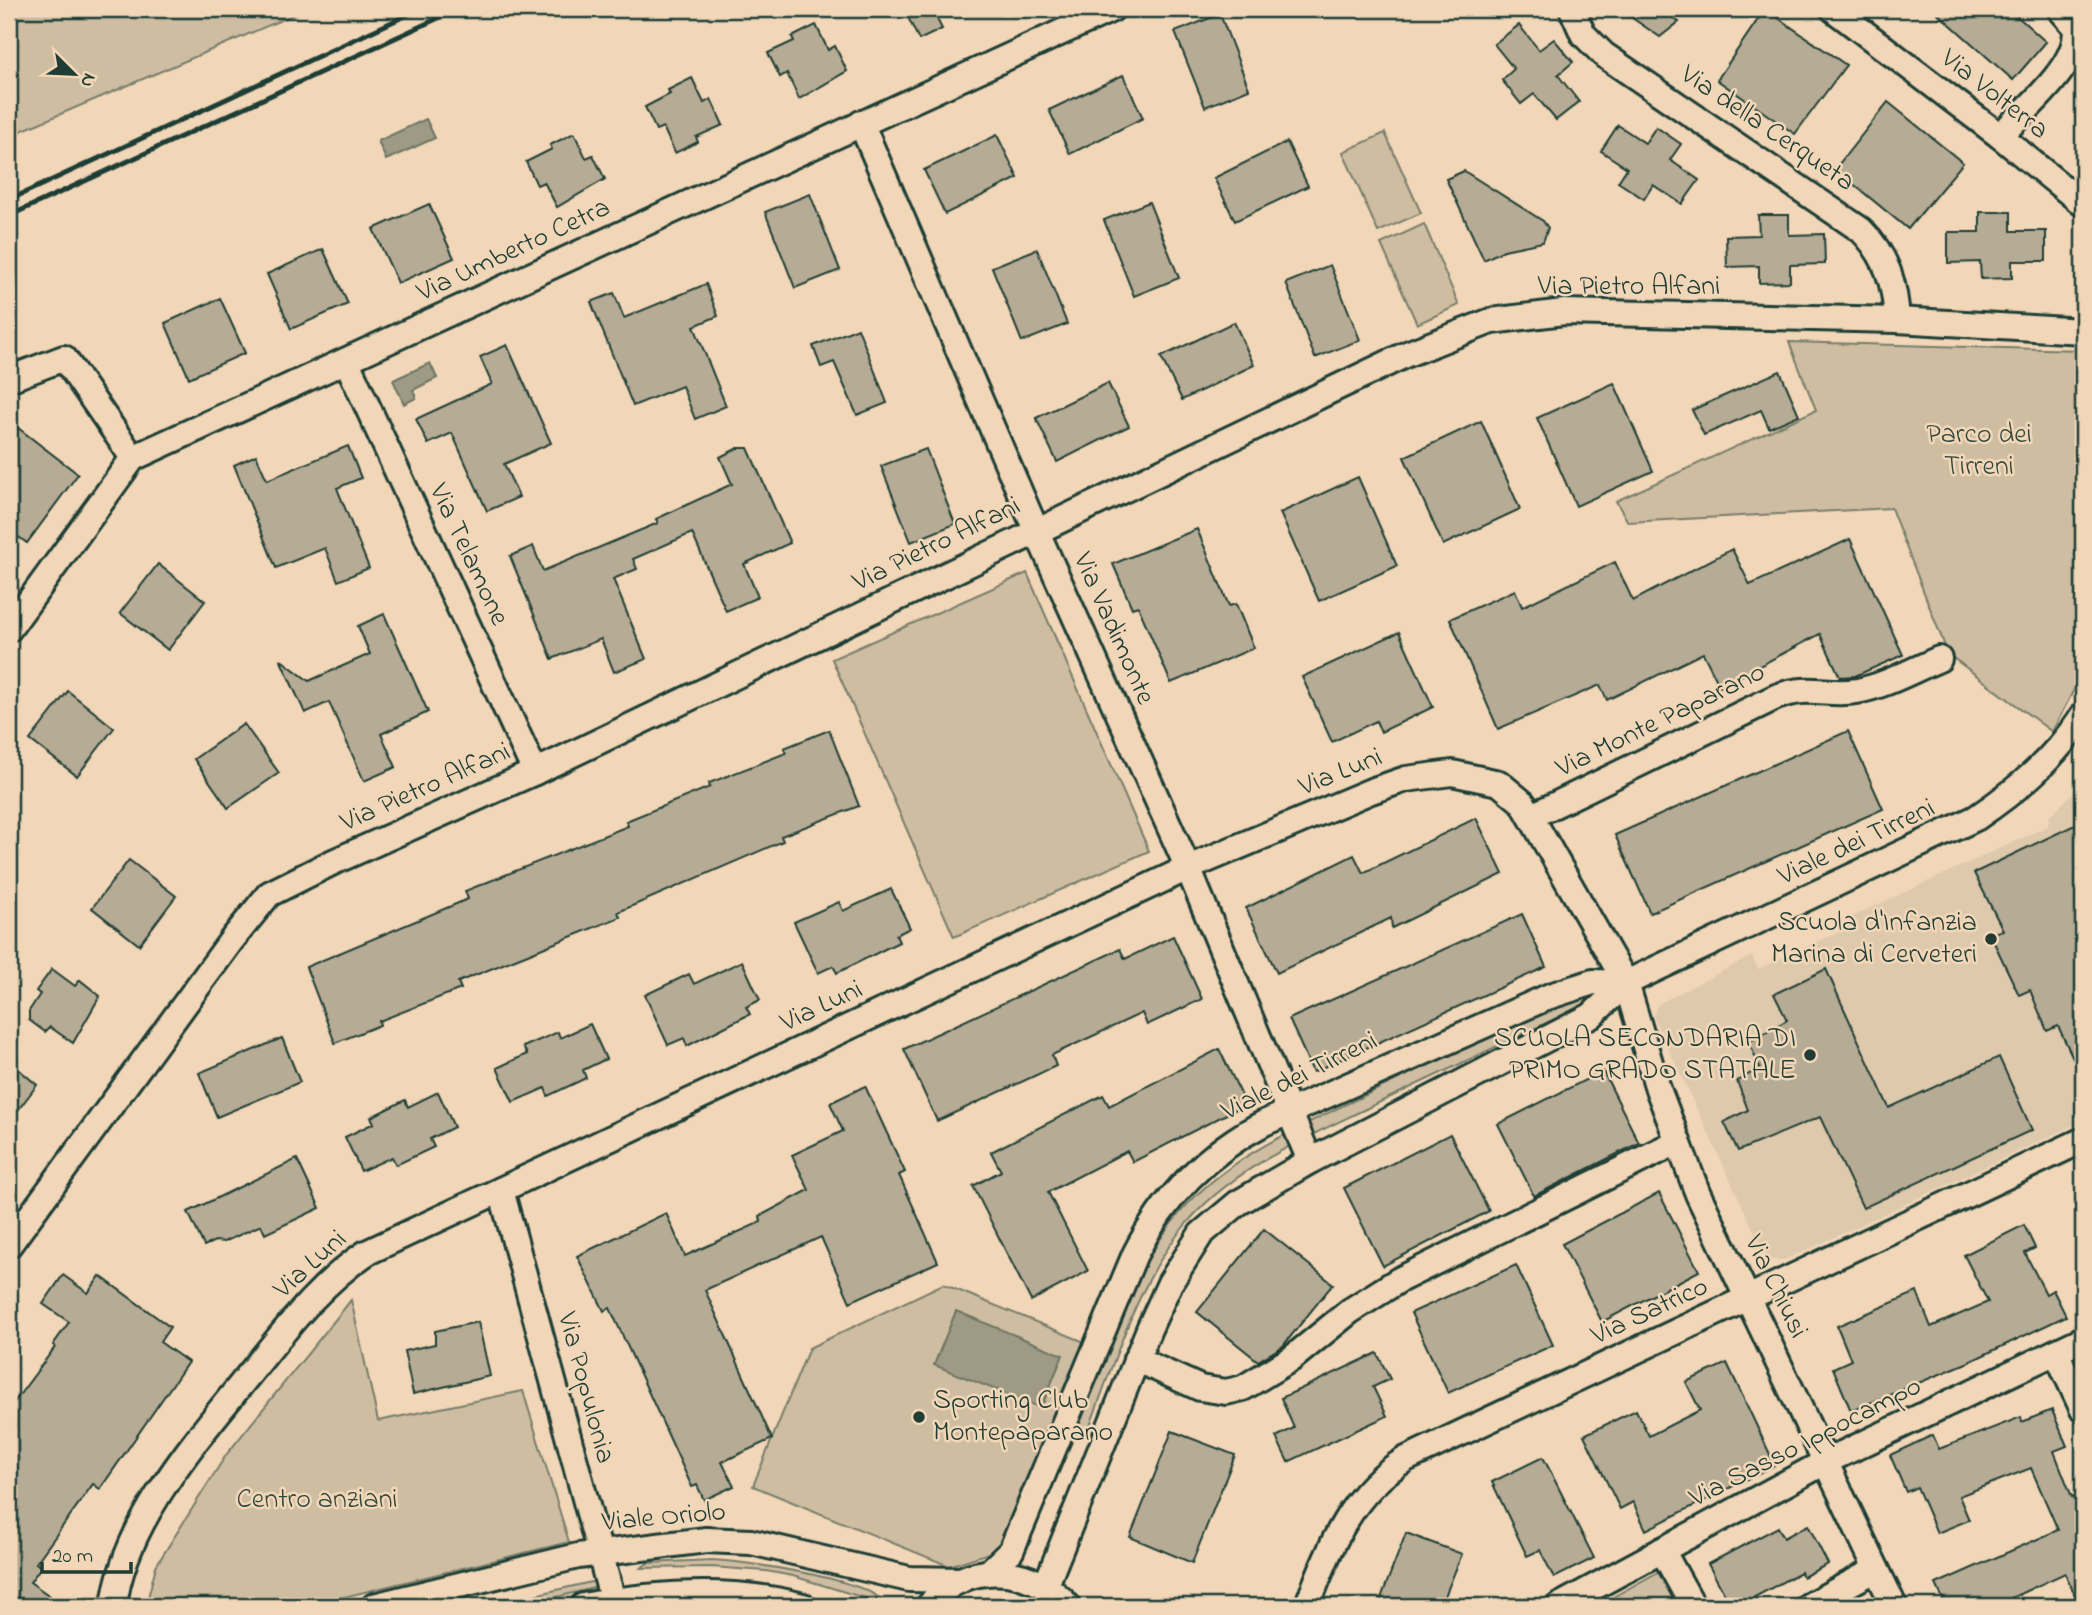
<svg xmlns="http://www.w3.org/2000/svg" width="2092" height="1615" viewBox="0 0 2092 1615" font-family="'Indie Flower',sans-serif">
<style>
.built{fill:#dfc9ad}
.green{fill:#cfbda2;stroke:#777d6b;stroke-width:2}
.water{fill:#9e9a83;stroke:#6b7563;stroke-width:2}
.building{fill:#b6ab94;stroke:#1f3d34;stroke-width:2}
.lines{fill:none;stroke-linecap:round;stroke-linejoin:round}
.minor-casing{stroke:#1f3d34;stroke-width:30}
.minor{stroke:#f1d6b8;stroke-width:24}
.rail{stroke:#1f3d34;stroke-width:5}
.poi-dot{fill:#1f3d34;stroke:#f1d6b8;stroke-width:2.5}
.labels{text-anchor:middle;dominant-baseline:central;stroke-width:5;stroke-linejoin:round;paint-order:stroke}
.street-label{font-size:28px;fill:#1f3d34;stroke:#f1d6b8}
.park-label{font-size:28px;fill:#314a3f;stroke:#f1d6b8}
.poi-label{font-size:28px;fill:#1f3d34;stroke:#f1d6b8;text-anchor:end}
</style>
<rect width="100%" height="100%" fill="#f1d6b8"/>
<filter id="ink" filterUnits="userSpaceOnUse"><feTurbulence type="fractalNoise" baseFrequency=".0143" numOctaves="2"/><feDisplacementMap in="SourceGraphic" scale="14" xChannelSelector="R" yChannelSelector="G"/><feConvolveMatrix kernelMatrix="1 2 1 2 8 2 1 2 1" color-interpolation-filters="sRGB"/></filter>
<g filter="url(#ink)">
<path class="built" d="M2083 783V1121L1803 1252 1783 1260H1768L1653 1016 1658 1004 1752 956 1758 969 1852 926 1851 917 2048 826 2049 817Z"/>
<g class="green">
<path d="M9 9H307L9 136Z"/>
<path d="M1385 133 1421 213 1378 232 1343 152Z"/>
<path d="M1424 224 1459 305 1417 324 1381 244Z"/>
<path d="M1789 342 2083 350V672L2052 732 1948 654 1891 508 1628 522 1616 501 1816 410Z"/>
<path d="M1027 573 1149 851 954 937 832 659Z"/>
<path d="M1588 989 1595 993 1592 1001C1520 1035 1448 1069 1376 1104 1308 1137 1230 1168 1182 1229 1136 1286 1114 1363 1088 1431L1081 1432 1079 1427C1105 1359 1127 1283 1171 1224 1220 1157 1309 1123 1382 1087 1450 1054 1519 1022 1588 989Z"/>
<path d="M943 1284 1087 1343 1004 1548 949 1566 753 1486 809 1348Z"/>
<path d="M351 1300 378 1421 523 1391 569 1542 307 1606H146L156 1566 226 1455Z"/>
<path d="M712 1560C741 1561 873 1579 884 1604L793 1576 766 1571 711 1567 641 1568 648 1563Z"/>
<path d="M1660 1571 1677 1606H1597Z"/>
<path d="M600 1580 602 1586 519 1606H487Z"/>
</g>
<g class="water">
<path d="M426 119 435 138 386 160 378 141Z"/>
<path d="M430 363 437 378 413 390 416 398 404 404 393 380Z"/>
<path d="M956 1311 1063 1355 1041 1408 934 1365Z"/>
</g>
<g class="building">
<path d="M904 9H932L942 29 919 40Z"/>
<path d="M1619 9H1660L1679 22 1660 37Z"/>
<path d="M1765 9 1846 65 1795 134 1717 80Z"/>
<path d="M1933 9H2009L2046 42 2013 80Z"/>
<path d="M1220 14 1249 89 1205 107 1175 32Z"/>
<path d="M816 25 828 50 835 46 847 71 799 99 787 73 780 77 768 53 794 41 792 37Z"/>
<path d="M1519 25 1539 50 1554 39 1573 62 1558 75 1579 102 1556 120 1534 94 1521 104 1502 80 1514 69 1494 44Z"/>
<path d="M1123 75 1143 118 1070 154 1049 110Z"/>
<path d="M692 78 704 103 711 99 723 125 696 137 698 142 675 153 663 127 656 130 645 107 670 94 668 90Z"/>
<path d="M1888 102 1963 163 1908 229 1835 169Z"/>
<path d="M1618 125 1645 143 1656 127 1681 144 1670 160 1699 180 1682 204 1653 185 1644 199 1618 182 1627 168 1601 151Z"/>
<path d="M574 133 586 158 593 155 605 179 557 207 544 182 537 185 526 162 552 149 550 145Z"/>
<path d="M997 135 1018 178 945 214 924 170Z"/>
<path d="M1287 142 1308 186 1235 221 1214 178Z"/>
<path d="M1464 171 1543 221 1548 228 1543 242 1504 250 1484 260 1446 179Z"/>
<path d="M810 194 840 270 795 288 765 212Z"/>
<path d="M1149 202 1179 278 1134 296 1104 220Z"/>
<path d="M429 204 454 258 398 283 373 229Z"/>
<path d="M1980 212H2011V231H2046V261H2012V278L1981 279 1980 262 1948 263V232H1980Z"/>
<path d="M1758 215H1789V235L1824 234 1825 264 1790 265V282L1759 283V266L1727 267 1726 236 1759 235Z"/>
<path d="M323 249 348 304 291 329 267 274Z"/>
<path d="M1037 249 1067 324 1022 342 992 267Z"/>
<path d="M1330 265 1360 340 1315 358 1286 283Z"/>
<path d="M706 284 718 316 694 326 726 406 695 419 682 386 633 406 591 302 614 293 624 318Z"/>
<path d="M220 298 245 353 189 378 165 323Z"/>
<path d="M1234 322 1254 365 1182 400 1161 357Z"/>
<path d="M858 328 887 403 857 415 834 362 821 367 813 346Z"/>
<path d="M507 345 551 443 504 464 519 497 487 511 452 433 428 444 416 419 492 384 480 357Z"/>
<path d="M1780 371 1799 415 1769 428 1761 410 1704 435 1692 410Z"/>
<path d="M1108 383 1129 426 1057 462 1036 418Z"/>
<path d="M1614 383 1653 471 1576 506 1537 418Z"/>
<path d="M9 421 78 474 27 543 9 530Z"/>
<path d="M1481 421 1520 509 1443 545 1404 457Z"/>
<path d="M348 446 361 478 337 488 369 568 338 581 325 548 276 568 234 465 256 455 267 480Z"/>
<path d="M738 448H748L790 543 744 564 758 597 726 611 692 533 633 559 637 569 613 579 646 659 614 672 601 639 552 659 510 556 533 546 543 571 658 523 656 519 732 484 720 457Z"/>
<path d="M926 449 955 524 911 542 881 466Z"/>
<path d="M1358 477 1397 566 1319 601 1280 513Z"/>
<path d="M1197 529 1229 606 1236 604 1254 648 1171 683 1138 606 1132 608 1113 564Z"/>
<path d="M1850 539 1903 655 1855 676 1840 677 1820 634 1720 687 1703 653 1607 700 1600 685 1498 729 1450 619 1515 590 1522 607 1615 562 1633 601 1732 549 1750 585Z"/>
<path d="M158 564 205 601 168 650 120 613Z"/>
<path d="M384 614 428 712 381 734 396 767 364 781 329 702 305 713 280 659 309 681 370 654 358 626Z"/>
<path d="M1399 632 1433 707 1381 732 1376 721 1332 742 1302 677Z"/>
<path d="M68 691 114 728 77 776 30 740Z"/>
<path d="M244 724 279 773 228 808 194 759Z"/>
<path d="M829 730 859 806 781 836 783 841 618 912 620 917 458 982 461 989 379 1021 380 1025 335 1043 306 967 468 899 465 891 628 826 626 821 710 787 709 783 786 753 784 748Z"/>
<path d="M1848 731 1883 809 1650 913 1615 835Z"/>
<path d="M1476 818 1503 874 1392 928 1391 918 1277 973 1246 908 1354 855 1363 873Z"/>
<path d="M2083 821V1079L2058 1026 2047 1031 2030 990 2019 995 1990 934 2003 930 1974 873Z"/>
<path d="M129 860 176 896 139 945 92 908Z"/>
<path d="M891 889 910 928 896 935 899 942 837 973 833 966 818 973 794 922 839 902 843 911Z"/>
<path d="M1522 914 1546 967 1313 1072 1289 1019Z"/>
<path d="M1173 936 1202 999 1147 1025 1142 1013 1052 1055 1056 1066 937 1121 904 1049 1120 949 1125 959Z"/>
<path d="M742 961 760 1000 746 1007 750 1014 687 1046 684 1038 668 1045 645 995 689 974 694 984Z"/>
<path d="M52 969 75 986 80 980 100 996 73 1043 50 1027 45 1032 29 1020V1011L40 994 36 991Z"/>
<path d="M1826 969 1889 1108 1999 1057 2032 1130 1863 1208 1820 1117 1738 1151 1724 1122 1748 1110 1737 1081 1760 1068 1749 1042 1787 1020 1774 994Z"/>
<path d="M590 1024 606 1059 583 1070 586 1078 548 1096 545 1088 513 1102 497 1068 527 1054 523 1047 558 1032 560 1038Z"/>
<path d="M282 1038 300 1082 217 1117 199 1073Z"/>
<path d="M1219 1049 1246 1104 1133 1162 1127 1151 1048 1192 1088 1271 1031 1301 973 1186 1001 1171 991 1152 1103 1095 1109 1106Z"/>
<path d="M9 1061 37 1085 9 1122Z"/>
<path d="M1603 1071 1639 1143 1534 1196 1498 1124Z"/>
<path d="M865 1086 905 1172 899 1175 938 1262 850 1302 821 1237 705 1290 772 1439 722 1462 734 1486 704 1500 697 1485 692 1487 610 1308 604 1311 577 1256 666 1213 685 1256 761 1222 760 1216 809 1190 792 1155 843 1131 830 1103Z"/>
<path d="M438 1092 454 1127 430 1139 434 1147 396 1165 392 1157 361 1171 345 1137 374 1123 371 1117 405 1100 408 1107Z"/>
<path d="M1450 1134 1489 1211 1383 1266 1344 1188Z"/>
<path d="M297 1159 320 1208 265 1234 261 1225 224 1242 215 1241 204 1246 188 1212Z"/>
<path d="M1659 1193 1699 1271 1602 1322 1562 1244Z"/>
<path d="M2024 1225 2035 1248 2025 1253 2046 1294 2053 1290 2066 1316 1969 1362 1851 1411 1833 1368 1851 1360 1837 1326 1917 1292 1931 1327 1988 1302 1964 1255Z"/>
<path d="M1264 1229 1333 1284 1283 1346 1258 1361 1197 1312Z"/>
<path d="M1516 1265 1553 1345 1448 1393 1411 1313Z"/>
<path d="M63 1275 88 1293 100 1276 170 1327 160 1342 188 1362 100 1489 93 1484 36 1563 41 1567 30 1582 64 1606H9V1409L55 1347 53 1345 69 1322 43 1304Z"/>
<path d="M478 1322 490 1376 413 1394 404 1351 435 1344V1331Z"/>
<path d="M1377 1353 1390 1379 1373 1387 1387 1416 1288 1462 1276 1437 1294 1428 1281 1398Z"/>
<path d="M1727 1363 1775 1465 1646 1530 1633 1502 1620 1509 1584 1435 1636 1410 1649 1436 1700 1410 1686 1382Z"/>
<path d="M2052 1410 2067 1446 2054 1451 2072 1497 2074 1496 2083 1515V1606H2080L2065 1573 2011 1598 2014 1606H1946L1936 1584 2058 1530 2031 1468 1959 1496 1969 1520 1937 1533 1917 1487 1906 1492 1890 1455 1933 1435 1939 1449 2021 1417 2022 1422Z"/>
<path d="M1172 1431 1235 1455 1192 1563 1130 1537Z"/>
<path d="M1543 1457 1594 1558 1554 1578 1540 1550 1527 1556 1492 1482Z"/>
<path d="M1808 1525 1828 1564 1803 1577 1801 1572 1738 1606H1731L1708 1564 1778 1527 1784 1538Z"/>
<path d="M1406 1533 1462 1554 1441 1606H1378Z"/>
</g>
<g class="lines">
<g class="minor-casing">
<g id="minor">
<path d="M1572 9 1583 34 1604 55 1861 230C1887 256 1895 284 1897 320"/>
<path d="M1833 9 2000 136 2083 204"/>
<path d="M861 123 1036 530 1188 868 1310 1161"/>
<path d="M2000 136C2024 110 2083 63 2075 26L2060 9"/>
<path d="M347 362 535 772"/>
<path d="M9 379 64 358 133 458"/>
<path d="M9 629 133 458 1112 9"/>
<path d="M1532 816 1776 697C1810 684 1826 696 1857 691 1885 686 1913 670 1939 659"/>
<path d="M501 1190 613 1601"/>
<path d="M9 1245 231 941 269 894 331 863 535 772 1407 354 1491 321 1564 312 1897 320 2083 331"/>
<path d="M2056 1352 2083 1410"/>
<path d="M1136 1359 1200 1388 1226 1392 1243 1388 1291 1359 1350 1311 1399 1280 1677 1142"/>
<path d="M1662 1550 1693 1606"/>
<path d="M989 1572 1011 1551 1135 1254C1164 1197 1207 1153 1264 1123L1550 996 1593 982 1626 983"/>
<path d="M1046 1585 1149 1329 1170 1283 1201 1234 1238 1203 1310 1161 1591 1016 1626 983 1976 818C2019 789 2054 759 2083 715"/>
<path d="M114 1606C123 1524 197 1439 247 1377 284 1332 317 1286 366 1253L1188 868 1371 791 1406 779 1452 773 1499 783 1523 803 1626 983 1658 1089 1698 1194 1894 1606"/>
<path d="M374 1606 578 1556 706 1540 751 1542 909 1579 961 1580"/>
<path d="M583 1606C654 1593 733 1587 803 1606"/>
<path d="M929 1606C964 1558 1032 1565 1068 1606"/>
<path d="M1307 1606C1330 1547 1350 1493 1406 1459L2083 1140"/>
<path d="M1559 1606 1827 1461 2083 1339"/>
<path d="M1808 1606 1875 1570"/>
</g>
</g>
<use href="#minor" class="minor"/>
<g class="rail">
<path d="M9 200 420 9"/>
<path d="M9 216 458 9"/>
</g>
</g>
</g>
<g class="poi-dot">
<circle cx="1991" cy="939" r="7"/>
<circle cx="1810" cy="1055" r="7"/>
<circle cx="919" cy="1417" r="7"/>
</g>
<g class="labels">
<g class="street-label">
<text transform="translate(1994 95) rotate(38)">Via Volterra</text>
<text transform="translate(1767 129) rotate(34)">Via della Cerqueta</text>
<text transform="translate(514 251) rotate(-25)">Via Umberto Cetra</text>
<text x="1629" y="287">Via Pietro Alfani</text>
<text transform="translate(937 545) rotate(-26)">Via Pietro Alfani</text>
<text transform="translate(468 555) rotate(65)">Via Telamone</text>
<text transform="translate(1113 629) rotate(66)">Via Vadimonte</text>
<text transform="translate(1661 721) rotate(-26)">Via Monte Paparano</text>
<text transform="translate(1341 773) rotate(-22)">Via Luni</text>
<text transform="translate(426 788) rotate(-24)">Via Pietro Alfani</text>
<text transform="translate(1857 843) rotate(-25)">Viale dei Tirreni</text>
<text transform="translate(822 1007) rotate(-25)">Via Luni</text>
<text transform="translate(1300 1077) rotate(-26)">Viale dei Tirreni</text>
<text transform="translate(311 1265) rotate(-42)">Via Luni</text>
<text transform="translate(1775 1287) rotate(64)">Via Chiusi</text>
<text transform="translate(1650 1312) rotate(-25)">Via Satrico</text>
<text transform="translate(585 1388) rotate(75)">Via Populonia</text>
<text transform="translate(1806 1443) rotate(-27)">Via Sasso Ippocampo</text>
<text transform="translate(664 1518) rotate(-5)">Viale Oriolo</text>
</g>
<g class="park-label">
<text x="1979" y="435">Parco dei<tspan x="1979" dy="32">Tirreni</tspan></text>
<text x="317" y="1500">Centro anziani</text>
</g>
<g class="poi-label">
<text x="1977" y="923">Scuola d'Infanzia<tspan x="1977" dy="32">Marina di Cerveteri</tspan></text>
<text x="1796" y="1039">SCUOLA SECONDARIA DI<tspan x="1796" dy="32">PRIMO GRADO STATALE</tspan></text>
<text x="933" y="1401" text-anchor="start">Sporting Club<tspan x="933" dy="32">Montepaparano</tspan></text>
</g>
</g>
<rect width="2092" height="1615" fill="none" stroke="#f1d6b8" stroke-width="35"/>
<rect x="18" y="18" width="2057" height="1580" fill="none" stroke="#1f3d34" stroke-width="2.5" filter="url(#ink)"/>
<g transform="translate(74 74) rotate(114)" stroke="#f1d6b8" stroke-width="5" paint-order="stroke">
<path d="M0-5L12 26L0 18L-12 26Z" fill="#1f3d34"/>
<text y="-10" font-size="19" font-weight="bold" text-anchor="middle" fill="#1f3d34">N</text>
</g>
<path d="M42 1562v10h89v-10" fill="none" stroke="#1f3d34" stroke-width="3.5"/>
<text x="52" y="1562" font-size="21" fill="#1f3d34" stroke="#f1d6b8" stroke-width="5" paint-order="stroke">20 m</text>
</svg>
